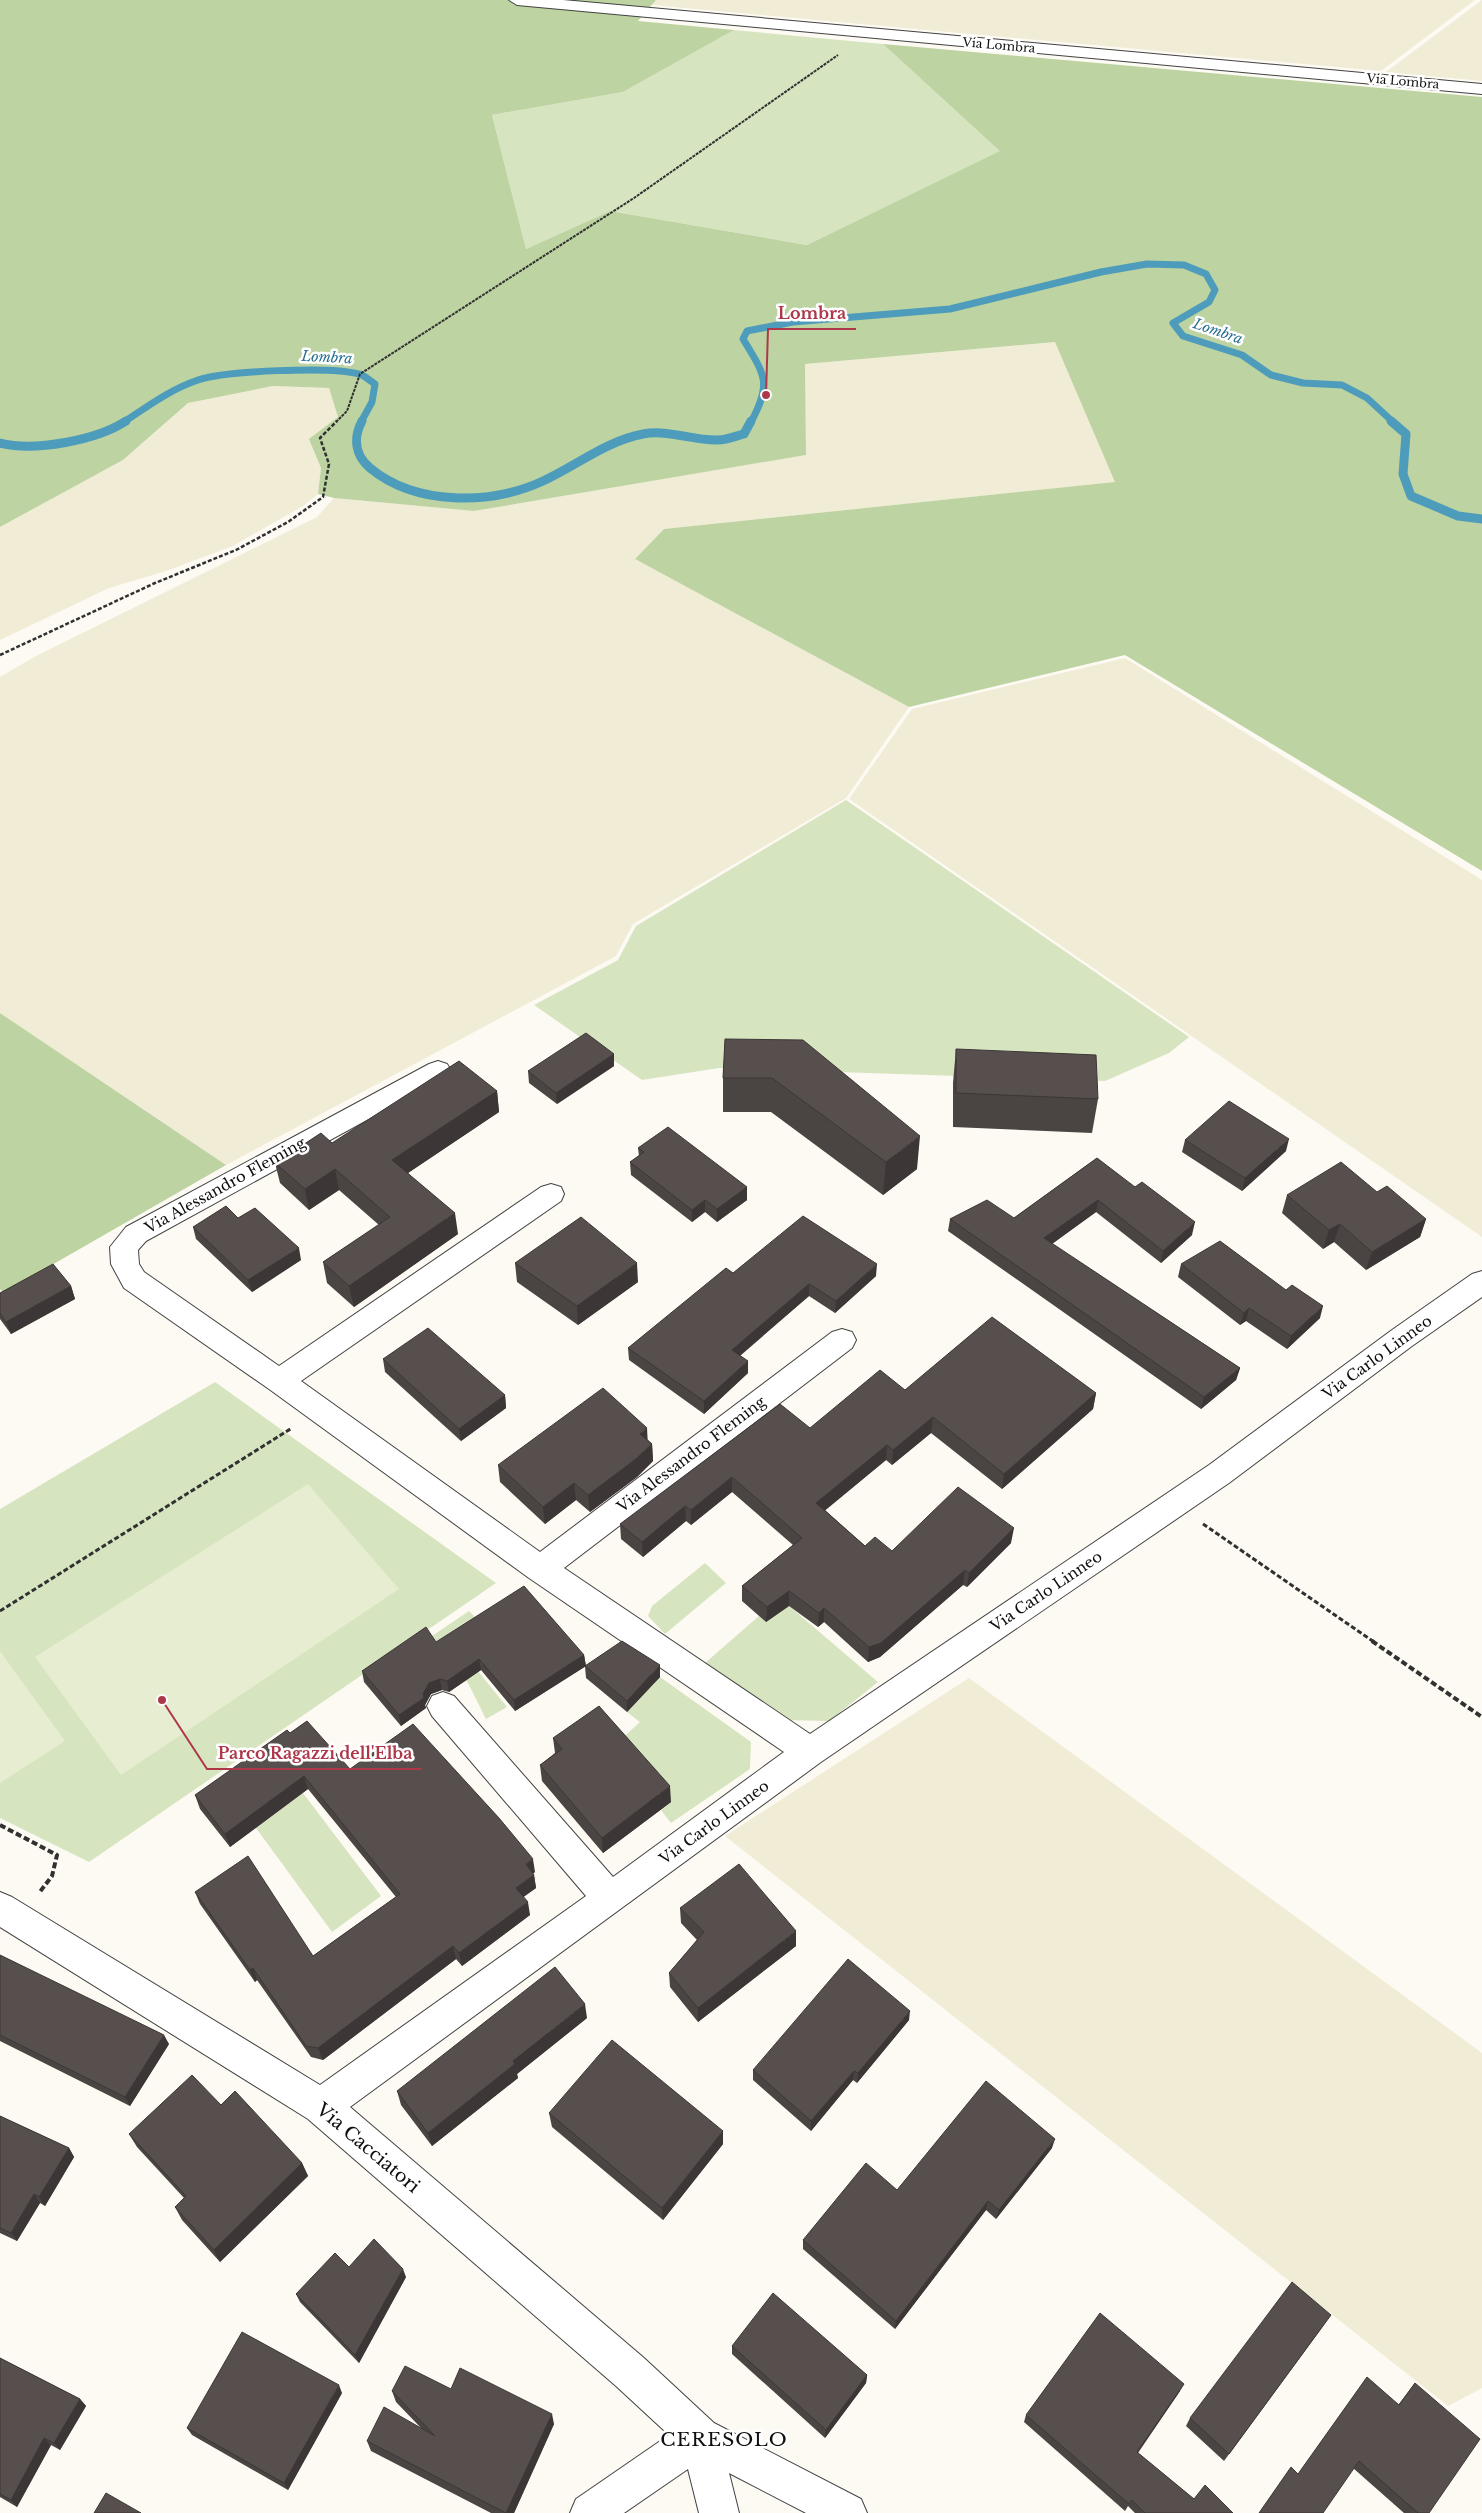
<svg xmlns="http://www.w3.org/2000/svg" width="1482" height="2513" viewBox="0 0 1482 2513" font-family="'Libre Baskerville',serif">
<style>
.farmland{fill:#f1ecd5}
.green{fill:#d7e4c0}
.forest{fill:#bdd3a1}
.pitch{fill:#e6edd0}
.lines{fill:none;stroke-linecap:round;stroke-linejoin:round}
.stream-far1{stroke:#4e9cbc;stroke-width:7}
.stream{stroke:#4e9cbc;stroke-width:9}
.minor-casing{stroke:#424242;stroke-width:2}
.path-far3{stroke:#313131;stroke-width:2;stroke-dasharray:3 1;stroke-linecap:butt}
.path-far2{stroke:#313131;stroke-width:2.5;stroke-dasharray:4 2;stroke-linecap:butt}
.path-far1{stroke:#313131;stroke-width:3;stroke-dasharray:5 2.5;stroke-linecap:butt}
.path{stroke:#313131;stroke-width:4;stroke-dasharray:6 3;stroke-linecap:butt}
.minor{fill:#fff;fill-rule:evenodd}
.wall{fill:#4a4442}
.shaded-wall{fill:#3c3736}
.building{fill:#564f4d;stroke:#3c3736}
.labels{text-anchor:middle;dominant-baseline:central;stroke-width:5;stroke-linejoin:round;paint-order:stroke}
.far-street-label{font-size:12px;fill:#0f0f0f;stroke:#fff}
.far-water-label{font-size:14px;font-style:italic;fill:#286e91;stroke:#fff}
.street-label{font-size:15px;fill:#0f0f0f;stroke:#fff}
.near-street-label{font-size:18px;fill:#0f0f0f;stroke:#fff}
.near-neighbourhood-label{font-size:19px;letter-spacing:1px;fill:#0f0f0f;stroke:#fff}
.leader{fill:none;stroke:#ae384a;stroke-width:2}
.callout-dot{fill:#ae384a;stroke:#fff;stroke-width:2}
.callout-label{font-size:16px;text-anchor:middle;font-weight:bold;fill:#ae384a;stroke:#fff;stroke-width:5;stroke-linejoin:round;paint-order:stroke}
</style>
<rect width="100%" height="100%" fill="#fdfaf3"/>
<g class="farmland">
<path d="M656 0H1475L1381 71 652 5Z"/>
<path d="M1482 0V81L1386 72Z"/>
<path d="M1055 342 1116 482 664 529 635 559 909 707 846 798 633 924 616 956 226 1165 0 1013V677L34 657 317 517 334 498 474 511 806 455 805 364Z"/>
<path d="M273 386 329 388 338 417 310 439 321 468 318 494 303 506 233 546 166 571 109 588 0 640V527L123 460 188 403Z"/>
<path d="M1125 658 1482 880V1237L849 799 912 709Z"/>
<path d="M969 1678 1482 2053V2388L1448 2406 725 1836Z"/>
</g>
<g class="green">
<path d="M734 30 883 44 1001 151 807 245 610 211 526 249 492 115 623 92Z"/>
<path d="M846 800 1189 1037 1169 1053 1105 1081 719 1068 642 1080 534 1005 618 960 636 926Z"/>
<path d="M215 1382 496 1583 89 1862 0 1818V1509Z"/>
<path d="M705 1563 726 1583 665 1634 648 1616 652 1606Z"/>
<path d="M789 1606 878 1682 829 1721 781 1720 705 1663 759 1616 766 1622Z"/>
<path d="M469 1611 477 1619 469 1660 507 1707 486 1719 468 1683 429 1638Z"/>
<path d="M660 1677 751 1742 750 1769 671 1823 661 1810 671 1802 618 1742 640 1722 627 1712Z"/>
<path d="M303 1793 381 1896 332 1932 256 1828Z"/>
</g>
<g class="forest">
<path d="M0 0H656L638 21 734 30 623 92 492 115 526 249 610 211 807 245 1000 151 883 44 1482 97V871L1125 655 909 707 635 559 664 529 1115 482 1055 342 805 364 806 455 474 511 334 498 318 494 321 468 309 439 338 417 329 388 273 386 188 403 123 460 0 527Z"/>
<path d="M0 1013 226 1165 3 1293 0 1289Z"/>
</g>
<g class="pitch">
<path d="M308 1484 399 1589 121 1775 35 1657Z"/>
<path d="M0 1651 65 1741 0 1783Z"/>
</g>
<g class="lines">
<g class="stream-far1">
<path d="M124 422C148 406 171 389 198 380 225 371 331 366 359 374 364 375 370 381 375 384L372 402 361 422"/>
<path d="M751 422C772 383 765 375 743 339L747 331 793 322 950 309 1101 272 1147 264 1184 265 1206 274 1215 290 1209 302 1173 323 1183 336 1242 355 1271 375 1303 383 1342 385 1367 398 1393 422"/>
</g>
<g class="stream">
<path d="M362 421C353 438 355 455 370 468 416 506 491 505 543 481 576 466 606 441 643 434 668 429 693 441 718 440 727 440 736 436 744 434L751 421"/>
<path d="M1391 421 1406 434 1403 474 1411 496 1458 516 1482 519"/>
<path d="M0 443C35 452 97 440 126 421"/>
</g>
<g class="minor-casing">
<g id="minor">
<path d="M509 0H563L1482 84V94L517 5Z"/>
<path d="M438 1061 447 1064 451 1070 447 1076 146 1241 138 1250 139 1264 144 1272 279 1366 541 1187 551 1184 561 1187 564 1194 561 1201 301 1381 540 1552 832 1332 842 1329 852 1332 856 1340 852 1348 564 1568 810 1734 1209 1465 1392 1330 1472 1274 1482 1271V1297L1412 1346 1229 1483 821 1762 350 2107 644 2358 714 2423 861 2499 867 2513H806L729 2473 739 2513H699L688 2469 624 2513H570L576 2499 669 2435 616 2386 308 2119 0 1927V1892L12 1897 320 2085 586 1896 432 1716 427 1706 432 1696 443 1692 454 1696 613 1877 784 1752 529 1578 269 1389 124 1288 111 1264 110 1247 126 1227 429 1064Z"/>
</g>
</g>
<path class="path-far3" d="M336 422 347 411 360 374 634 198 838 55"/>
<path class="path-far2" d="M0 655 155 583 236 550 288 522 323 497 329 464 320 438 337 421"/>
<g class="path-far1">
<path d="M1203 1524 1374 1642"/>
<path d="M0 1611 292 1428"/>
</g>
<g class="path">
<path d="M1372 1641 1482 1717"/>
<path d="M0 1825 57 1855 52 1876 39 1893"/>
</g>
<use href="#minor" class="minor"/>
</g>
<g class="wall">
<path d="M725 1039 917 1169 883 1195 771 1112H723V1078Z"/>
<path d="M956 1049 1098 1099 1092 1133 953 1127V1083Z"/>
<path d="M614 1054V1066L557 1104 529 1083 528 1071Z"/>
<path d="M497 1091 499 1112 408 1173 458 1234 354 1307 327 1283 323 1262 379 1225 339 1190 309 1210 280 1183 275 1163 332 1143Z"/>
<path d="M1185 1140 1286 1151 1242 1191 1182 1152Z"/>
<path d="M638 1148 747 1187V1200L717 1222 705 1212 692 1222 631 1175 630 1162 639 1156Z"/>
<path d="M1097 1158 1192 1235 1161 1263 1096 1212 1052 1244 1240 1368 1236 1380 1201 1409 948 1231 950 1219 1014 1218Z"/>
<path d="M1377 1192 1426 1219 1420 1237 1366 1270 1334 1242 1323 1249 1282 1213 1287 1195Z"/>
<path d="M238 1218 301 1260 252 1292 196 1239 193 1227Z"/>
<path d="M515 1263 638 1282 578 1325 517 1282Z"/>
<path d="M1181 1264 1320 1318 1287 1349 1246 1321 1240 1325 1178 1277Z"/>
<path d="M733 1273 876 1276 835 1313 809 1296 740 1356 748 1373 704 1414 629 1360 628 1348Z"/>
<path d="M71 1286 75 1299 11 1334 0 1319V1293Z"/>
<path d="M383 1359 505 1395 506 1408 461 1441 385 1372Z"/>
<path d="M905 1390 1096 1393 1093 1409 1002 1489 931 1433 892 1465 886 1460 825 1510 865 1546 892 1551 1011 1543 967 1587 963 1585 880 1657 868 1662 824 1622 818 1627 789 1606 766 1622 742 1601V1586L793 1545 732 1492 691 1525 686 1521 643 1557 621 1539 620 1524 810 1428Z"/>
<path d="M648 1440 652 1444 653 1461 637 1477 590 1512 576 1500 545 1524 500 1482 498 1465Z"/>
<path d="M436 1642 584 1655 586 1666 515 1711 481 1670 449 1692 442 1690 431 1694 425 1705 426 1708 401 1726 364 1682 362 1671Z"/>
<path d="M585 1666 660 1677 627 1712 586 1678Z"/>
<path d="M290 1733 350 1769 535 1872 533 1873 534 1875 536 1888 523 1897 530 1915 462 1966 456 1959 323 2060 311 2057 257 1980 255 1982 200 1904 195 1892 313 1956 396 1897 308 1789 230 1847 200 1809 195 1795Z"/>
<path d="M553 1738 671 1802 603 1853 542 1781 540 1765 555 1753Z"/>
<path d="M680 1908 796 1946 698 2022 670 1987 669 1973 697 1940 681 1923Z"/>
<path d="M0 1955 169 2044 130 2106 0 2041Z"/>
<path d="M587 2018 517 2074 518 2078 432 2146 401 2105 397 2091Z"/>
<path d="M909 2020 857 2083 853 2080 811 2131 753 2080V2070Z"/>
<path d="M549 2113 723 2131V2144L663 2220 552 2127Z"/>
<path d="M0 2116 69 2148 74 2157 45 2206 40 2203 17 2241 0 2233Z"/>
<path d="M129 2134 302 2163 308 2176 220 2262 182 2220 175 2207 184 2198 137 2147Z"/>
<path d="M1052 2148 996 2219 986 2210 895 2329 803 2249V2240L897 2190Z"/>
<path d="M349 2267 406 2277 359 2363 300 2302 296 2294Z"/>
<path d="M1325 2323 1224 2461 1186 2426 1190 2418Z"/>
<path d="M732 2346 867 2375 866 2383 825 2438 732 2354Z"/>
<path d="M0 2358 80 2399 86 2406 60 2450 51 2445 17 2507 0 2497Z"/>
<path d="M1415 2383 1429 2513H1404L1353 2468 1298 2474 1399 2404Z"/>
<path d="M451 2389 554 2424 514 2513H491L371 2451 367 2441 422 2429 396 2402 392 2391Z"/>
<path d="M1180 2391 1138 2453 1194 2499 1233 2513H1135L1128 2506 1125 2511 1024 2422 1026 2415Z"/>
<path d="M342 2393 288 2490 192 2435 187 2428Z"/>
</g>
<g class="shaded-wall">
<path d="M614 1054V1066L557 1104 556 1093Z"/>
<path d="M497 1091 499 1112 396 1181 392 1160Z"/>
<path d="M920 1136 917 1169 883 1195 886 1162Z"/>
<path d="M1289 1139 1286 1151 1242 1191 1245 1178Z"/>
<path d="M335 1169 339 1190 309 1210 305 1189Z"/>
<path d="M747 1187V1200L717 1222V1209Z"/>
<path d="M705 1200V1212L692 1222V1210Z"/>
<path d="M1098 1200 1096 1212 1042 1251 1044 1238Z"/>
<path d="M455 1213 458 1234 354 1307 349 1286Z"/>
<path d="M1426 1219 1420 1237 1366 1270 1372 1252Z"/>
<path d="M1195 1222 1192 1235 1161 1263 1163 1251Z"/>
<path d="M1340 1224 1334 1242 1323 1249 1329 1230Z"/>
<path d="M299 1248 301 1260 252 1292 248 1280Z"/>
<path d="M637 1263 638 1282 578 1325 577 1306Z"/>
<path d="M877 1264 876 1276 835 1313 836 1301Z"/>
<path d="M809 1284V1296L732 1362V1350Z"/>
<path d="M71 1286 75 1299 11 1334 6 1322Z"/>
<path d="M1323 1306 1320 1318 1287 1349 1291 1336Z"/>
<path d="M1249 1308 1246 1321 1240 1325 1244 1313Z"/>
<path d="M748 1361V1373L704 1414V1401Z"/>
<path d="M1240 1368 1236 1380 1201 1409 1204 1397Z"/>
<path d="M1096 1393 1093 1409 1002 1489 1004 1474Z"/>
<path d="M505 1395 506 1408 461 1441 459 1429Z"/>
<path d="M933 1417 931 1433 892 1465 893 1450Z"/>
<path d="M647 1428 648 1446 640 1434Z"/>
<path d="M652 1444 653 1461 637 1477 590 1512 588 1495Z"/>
<path d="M887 1445 886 1460 816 1518V1503Z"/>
<path d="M732 1477V1492L691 1525V1510Z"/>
<path d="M574 1483 576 1500 545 1524 543 1507Z"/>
<path d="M685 1506 686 1521 643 1557 642 1542Z"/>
<path d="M1014 1528 1011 1543 967 1587 969 1573Z"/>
<path d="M965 1570 963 1585 880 1657 868 1662 869 1647Z"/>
<path d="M789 1591V1606L766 1622 767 1607Z"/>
<path d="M824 1608V1622L818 1627 819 1613Z"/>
<path d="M584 1655 586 1666 515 1711 514 1700Z"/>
<path d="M479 1659 481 1670 449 1692 447 1681Z"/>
<path d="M660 1665V1677L627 1712V1701Z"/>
<path d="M440 1679 442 1690 431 1694 425 1705 426 1708 401 1726 399 1715 423 1694 429 1683Z"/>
<path d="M304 1776 308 1789 230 1847 225 1834Z"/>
<path d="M670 1786 671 1802 603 1853 602 1838Z"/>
<path d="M533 1859 535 1872 528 1877 526 1864Z"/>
<path d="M534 1875 536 1888 518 1901 516 1888Z"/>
<path d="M528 1902 530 1915 462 1966 459 1953Z"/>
<path d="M796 1931V1946L698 2022V2008Z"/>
<path d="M453 1946 456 1959 323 2060 318 2048Z"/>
<path d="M253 1968 257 1980 255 1982 250 1970Z"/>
<path d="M585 2004 587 2018 517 2074 518 2078 432 2146 428 2133 513 2061Z"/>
<path d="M910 2011 909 2020 857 2083 858 2073Z"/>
<path d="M164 2035 169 2044 130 2106 125 2097Z"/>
<path d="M854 2071 853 2080 811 2131V2121Z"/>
<path d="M723 2131V2144L663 2220 662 2208Z"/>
<path d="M1055 2139 1052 2148 996 2219 999 2210Z"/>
<path d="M69 2148 74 2157 45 2206 39 2197Z"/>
<path d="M302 2163 308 2176 220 2262 214 2250Z"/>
<path d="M34 2194 40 2203 17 2241 11 2233Z"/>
<path d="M988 2201 986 2210 895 2329 896 2321Z"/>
<path d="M403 2269 406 2277 359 2363 355 2355Z"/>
<path d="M867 2375 866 2383 825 2438 826 2430Z"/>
<path d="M1184 2384 1180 2391 1133 2459 1137 2452Z"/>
<path d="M339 2385 342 2393 288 2490 284 2483Z"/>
<path d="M80 2399 86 2406 60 2450 54 2443Z"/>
<path d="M552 2414 554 2424 514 2513H506Z"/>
<path d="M44 2438 51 2445 17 2507 11 2500Z"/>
</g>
<g class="building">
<path d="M586 1033 614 1054 556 1093 528 1071Z"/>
<path d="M725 1039 803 1040 920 1136 886 1162 772 1078H723Z"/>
<path d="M956 1049 1096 1055 1098 1099 956 1093Z"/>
<path d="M459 1061 497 1091 392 1160 455 1213 349 1286 323 1262 390 1217 335 1169 305 1189 275 1163 321 1133 332 1143Z"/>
<path d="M1229 1101 1289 1139 1245 1178 1185 1140Z"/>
<path d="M668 1127 747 1187 717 1209 705 1200 692 1210 630 1162 644 1152 638 1148Z"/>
<path d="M1097 1158 1135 1187 1142 1182 1195 1222 1163 1251 1098 1200 1044 1238 1240 1368 1204 1397 950 1219 987 1200 1014 1218Z"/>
<path d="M1341 1162 1377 1192 1387 1186 1426 1219 1372 1252 1340 1224 1329 1230 1287 1195Z"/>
<path d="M226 1206 238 1218 255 1208 299 1248 248 1280 193 1227Z"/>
<path d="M803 1216 877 1264 836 1301 809 1284 732 1350 748 1361 704 1401 628 1348 726 1268 733 1273Z"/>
<path d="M581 1217 637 1263 577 1306 515 1263Z"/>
<path d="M1220 1241 1286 1290 1292 1285 1323 1306 1291 1336 1249 1308 1244 1313 1181 1264Z"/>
<path d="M53 1264 71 1286 6 1322 0 1313V1293Z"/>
<path d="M992 1317 1096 1393 1004 1474 933 1417 893 1450 887 1445 816 1503 865 1546 875 1537 892 1551 958 1487 1014 1528 969 1573 965 1570 881 1643 869 1647 824 1608 819 1613 789 1591 767 1607 742 1586 802 1538 732 1477 691 1510 685 1506 642 1542 620 1524 780 1404 810 1428 880 1370 905 1390Z"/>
<path d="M428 1328 505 1395 459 1429 383 1359Z"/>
<path d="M603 1388 647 1428 640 1434 652 1444 636 1459 588 1495 574 1483 543 1507 498 1465Z"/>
<path d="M524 1586 584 1655 514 1700 479 1659 447 1681 440 1679 429 1683 423 1694 424 1698 399 1715 362 1671 426 1627 436 1642Z"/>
<path d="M622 1641 660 1665 627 1701 585 1666Z"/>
<path d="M599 1706 670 1786 602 1838 540 1765 562 1749 553 1738Z"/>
<path d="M307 1721 350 1769 413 1724 499 1818 533 1859 526 1864 534 1875 516 1888 528 1902 459 1953 453 1946 318 2048 306 2046 253 1968 250 1970 195 1892 248 1856 313 1956 400 1894 304 1776 225 1834 195 1795 287 1730 290 1733Z"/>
<path d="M739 1864 796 1931 698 2008 669 1973 704 1932 680 1908Z"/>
<path d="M0 1955 164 2035 125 2097 0 2035Z"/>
<path d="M848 1959 910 2011 858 2073 854 2071 811 2121 753 2070Z"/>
<path d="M555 1967 585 2004 513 2061 515 2064 428 2133 397 2091Z"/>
<path d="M612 2040 723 2131 662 2208 549 2113Z"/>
<path d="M192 2075 221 2105 235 2091 302 2163 214 2250 175 2207 186 2196 129 2134Z"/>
<path d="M986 2081 1055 2139 999 2210 988 2201 896 2321 803 2240 866 2163 897 2190Z"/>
<path d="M0 2116 69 2148 39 2197 34 2194 11 2233 0 2228Z"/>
<path d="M374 2239 403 2269 355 2355 296 2294 335 2253 349 2267Z"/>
<path d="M1292 2282 1331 2315 1229 2454 1190 2418Z"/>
<path d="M773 2293 867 2375 826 2430 732 2346Z"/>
<path d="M1100 2313 1184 2384 1137 2452 1194 2499 1205 2485 1233 2513H1145L1132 2500 1129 2504 1026 2415Z"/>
<path d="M242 2332 339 2385 284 2483 187 2428Z"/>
<path d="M0 2358 80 2399 54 2443 44 2438 11 2500 0 2494Z"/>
<path d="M405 2366 451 2389 460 2368 552 2414 506 2513 367 2441 384 2407 435 2436 392 2391Z"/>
<path d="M1367 2377 1399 2405 1415 2383 1480 2439 1429 2513H1418L1359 2461 1323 2513H1259L1291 2467 1298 2474Z"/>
<path d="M106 2493 141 2513H94Z"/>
</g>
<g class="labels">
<g class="far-street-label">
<text transform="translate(999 45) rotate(5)">Via Lombra</text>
<text transform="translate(1403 81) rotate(5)">Via Lombra</text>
</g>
<g class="far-water-label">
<text transform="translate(1218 331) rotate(19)">Lombra</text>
<text transform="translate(327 357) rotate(3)">Lombra</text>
</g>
<g class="street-label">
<text transform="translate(225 1185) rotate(-29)">Via Alessandro Fleming</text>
<text transform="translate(1377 1357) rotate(-36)">Via Carlo Linneo</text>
<text transform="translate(691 1454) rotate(-37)">Via Alessandro Fleming</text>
<text transform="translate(1046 1591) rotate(-34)">Via Carlo Linneo</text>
<text transform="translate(714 1822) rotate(-36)">Via Carlo Linneo</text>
</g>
<g class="near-street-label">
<text transform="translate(368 2148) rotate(40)">Via Cacciatori</text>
</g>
<g class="near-neighbourhood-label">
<text x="724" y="2439">CERESOLO</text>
</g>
</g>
<path class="leader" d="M766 395L768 329H856M162 1700L207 1769H422"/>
<g class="callout-dot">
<circle cx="766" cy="395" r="5"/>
<circle cx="162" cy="1700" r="5"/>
</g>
<g class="callout-label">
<text x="812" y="319">Lombra</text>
<text x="315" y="1759">Parco Ragazzi dell'Elba</text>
</g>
</svg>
